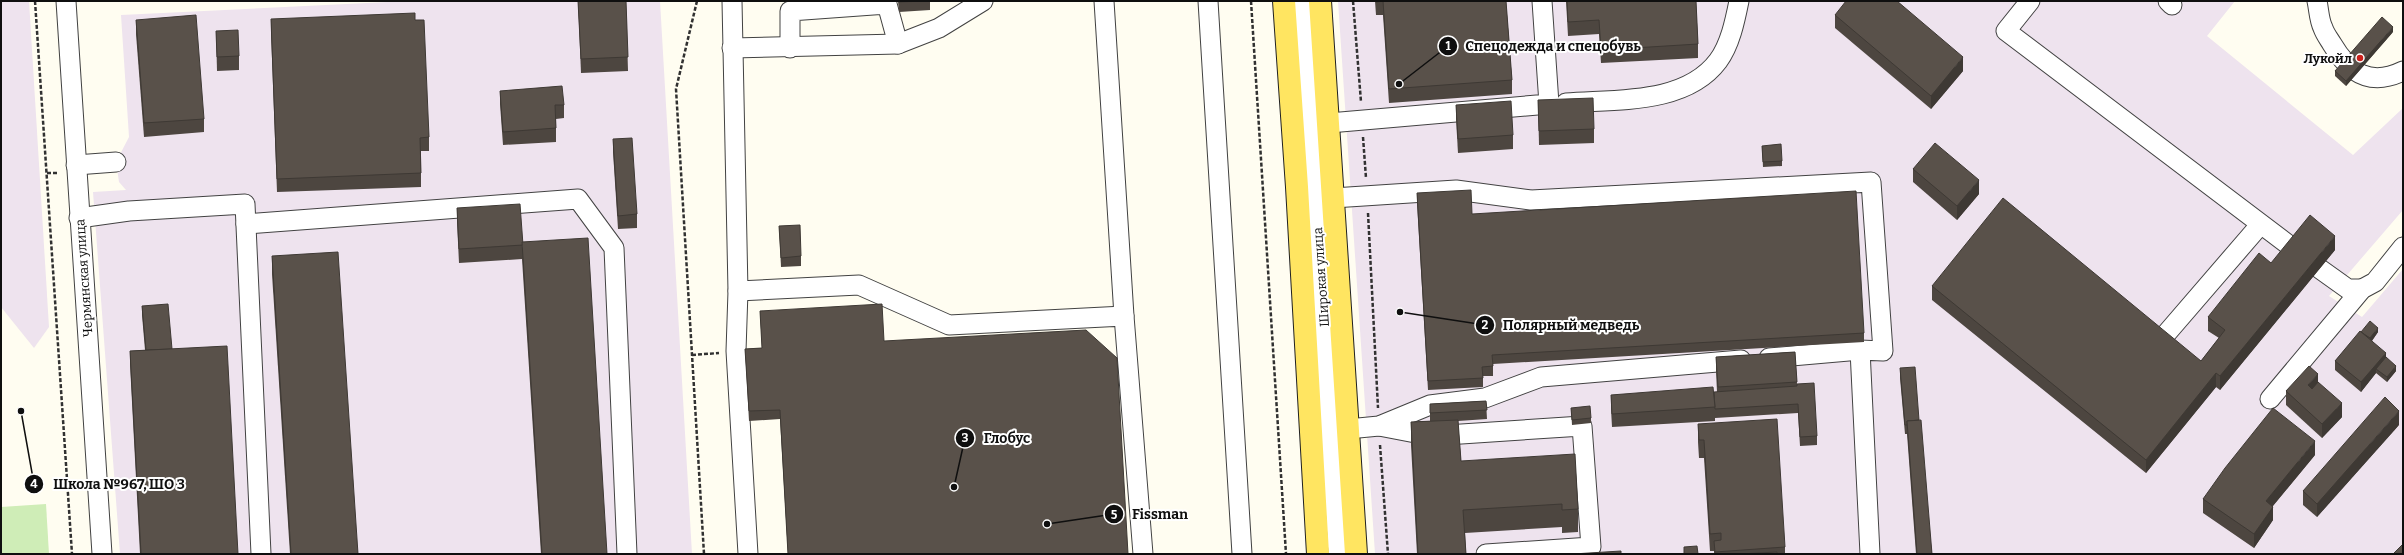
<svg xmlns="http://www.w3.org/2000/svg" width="2404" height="555" viewBox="0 0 2404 555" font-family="Bitter,serif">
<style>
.industrial{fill:#eee3ee}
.green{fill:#cfedb7}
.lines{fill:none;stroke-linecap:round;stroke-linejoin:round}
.minor-casing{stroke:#424242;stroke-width:21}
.major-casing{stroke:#202020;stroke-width:24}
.path{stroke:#313131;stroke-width:2.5;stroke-dasharray:4 2;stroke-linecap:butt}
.minor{stroke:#fff;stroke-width:19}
.major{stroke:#ffe561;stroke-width:22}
.wall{fill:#4d4640}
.shaded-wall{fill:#3e3934}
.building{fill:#59514a;stroke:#3e3934}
.poi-dot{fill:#cb201b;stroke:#fff;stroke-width:1.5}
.labels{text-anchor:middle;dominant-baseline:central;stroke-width:4;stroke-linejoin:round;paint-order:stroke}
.poi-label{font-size:13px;font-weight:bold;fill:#0f0f0f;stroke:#fff;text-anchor:end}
.street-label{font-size:13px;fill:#0f0f0f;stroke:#fff}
.leader{fill:none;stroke:#0f0f0f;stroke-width:1.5}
.callout-dot{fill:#0f0f0f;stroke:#fff;stroke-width:1.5}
.mark-label{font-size:12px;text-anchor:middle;font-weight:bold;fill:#fff}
.callout-label{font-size:14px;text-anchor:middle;font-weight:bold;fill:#0f0f0f;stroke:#fff;stroke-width:4;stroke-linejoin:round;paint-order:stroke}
</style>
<rect width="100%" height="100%" fill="#fffdf1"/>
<g class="industrial">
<path d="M1 1H29L49 327 34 348 1 307Z"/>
<path d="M408 1H660L692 554H120L93 192 126 190 119 182 116 162 129 137 121 15Z"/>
<path d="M1338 1H2235L2207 36 2353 155 2403 108V210L2329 296 2362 317 2403 269V554H1375Z"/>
</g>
<path class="green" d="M46 504 49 554H1V507Z"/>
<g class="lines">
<g class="minor-casing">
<g id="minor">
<path d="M66 1 102 554"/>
<path d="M732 1 738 291 859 285 949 325 1124 316 1143 554"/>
<path d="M1104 1 1124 316"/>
<path d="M1208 1 1242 554"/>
<path d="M1303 1 1338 554"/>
<path d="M2030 1 2006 31 2294 249"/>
<path d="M2168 1 2172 5"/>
<path d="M2317 1C2319 10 2319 20 2323 28 2325 34 2329 39 2332 44 2349 73 2370 87 2403 71"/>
<path d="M732 48 898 44 939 28 983 1"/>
<path d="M790 48V11L887 4 898 44"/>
<path d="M1566 103C1615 99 1685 105 1718 61 1730 45 1735 21 1739 1"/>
<path d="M1329 123 1549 104 1542 1"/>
<path d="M76 165 116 162"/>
<path d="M1333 198 1456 190 1531 200 1871 182 1883 351 1860 350 1870 554"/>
<path d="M79 218 129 211 245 204 261 554"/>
<path d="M246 224 578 199 614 248 627 554"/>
<path d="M2320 269 2348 289H2362"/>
<path d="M738 291 736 351 748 554"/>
<path d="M2166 334 2260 225"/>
<path d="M1769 358 1860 350"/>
<path d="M2270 399 2362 289 2375 282 2403 247"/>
<path d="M1379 426 1431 436 1582 426 1591 547 1486 554"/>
<path d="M1348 429 1379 426 1430 405 1485 398 1541 377 1741 360"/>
</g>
</g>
<g class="major-casing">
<g id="major">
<path d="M1284 1 1297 187 1318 554"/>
<path d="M1320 1 1356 554"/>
</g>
</g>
<g class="path">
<path d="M35 1 72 554"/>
<path d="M697 1 676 89 704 554"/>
<path d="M1251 1 1286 554"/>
<path d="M1353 1 1361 102"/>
<path d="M1363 137 1366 178"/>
<path d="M47 173H59"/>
<path d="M1368 213 1378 408"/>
<path d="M692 355 719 353"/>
<path d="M1380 445 1388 554"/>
</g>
<use href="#minor" class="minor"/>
<use href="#major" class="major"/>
</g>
<g class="wall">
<path d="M578 1H626L628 71 581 73Z"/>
<path d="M898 1H930V10L899 12Z"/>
<path d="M1375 1H1506L1512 80V94L1389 103 1383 15H1376Z"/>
<path d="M1566 1H1696L1698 44V58L1601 63 1599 34 1568 36Z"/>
<path d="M1835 15 1963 71 1931 109 1835 28Z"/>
<path d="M271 19 415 20 429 137V151H421V187L277 192 271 32Z"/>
<path d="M136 20 204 119V132L144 137 136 34Z"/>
<path d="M216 31 239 56V70L217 71Z"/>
<path d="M2393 32 2346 86 2335 76V71Z"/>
<path d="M500 91 564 105V118L556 119V142L503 145 500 104Z"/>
<path d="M1538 100 1594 129V143L1539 145Z"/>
<path d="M1456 105 1513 135V149L1458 153 1456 119Z"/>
<path d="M613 139 637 214V228L618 229 613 152Z"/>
<path d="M1762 146 1782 161V166L1763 167Z"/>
<path d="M1913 169 1979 194 1957 220 1913 182Z"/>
<path d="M1417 193 1472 214 1864 333V342L1493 364V376H1483V387L1428 390 1417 203Z"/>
<path d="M457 208 522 245 607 554H541L522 259 459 263 457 222Z"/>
<path d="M779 226 801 256V266L781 267Z"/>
<path d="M2335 250 2220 390 2216 387 2146 473 1932 300V286L2201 361 2219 338 2208 331V317L2271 263Z"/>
<path d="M272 256 358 554H290L272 274Z"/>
<path d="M142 306 172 349 238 554H140L130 364V351L145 350 142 315Z"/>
<path d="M760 311 884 341 1128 554H788L780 419 749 421 745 349 762 348Z"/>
<path d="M2361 332H2378L2372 341 2396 371 2387 382 2376 373 2361 392 2335 370V361Z"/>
<path d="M1795 352 1797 384 1817 436V445L1800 446 1798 413 1715 418V421L1612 427 1611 409V395L1717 392 1716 371V357Z"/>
<path d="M1900 368 1919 420 1932 554H1916L1907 434H1905L1900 378Z"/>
<path d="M2318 382 2342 417 2322 438 2286 405V391Z"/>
<path d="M1486 401 1487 419 1458 421 1461 461 1578 509V532L1562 533V527L1465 533 1466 554H1417L1411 445V422L1430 421V404Z"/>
<path d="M1571 408 1591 418V423L1572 425Z"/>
<path d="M1698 424 1785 547V554H1714V551H1710L1704 458H1699L1698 442Z"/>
<path d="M2399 425 2317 517 2303 505V491Z"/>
<path d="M2315 455 2273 506V520L2254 548 2203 513V499Z"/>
</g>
<g class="shaded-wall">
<path d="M2393 27V32L2346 86V81Z"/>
<path d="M1963 57V71L1931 109V96Z"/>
<path d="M1979 180V194L1957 220V206Z"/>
<path d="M2335 236V250L2220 390V376Z"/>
<path d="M2378 328V332L2370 343V338Z"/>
<path d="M2386 353V362L2376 369V373L2361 392V382Z"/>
<path d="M2396 366V371L2387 382V377Z"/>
<path d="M2216 373V387L2146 473V460Z"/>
<path d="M2318 374V388L2308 399V385Z"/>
<path d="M2342 403V417L2322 438V424Z"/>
<path d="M2399 411V425L2317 517V504Z"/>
<path d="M2315 441V455L2266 514V501Z"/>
<path d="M2273 507V520L2254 548V534Z"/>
</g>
<g class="building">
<path d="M578 1H626L628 57 581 59Z"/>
<path d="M899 1H925L899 2Z"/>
<path d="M1376 1H1506L1512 80 1389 89 1383 1 1376 2Z"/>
<path d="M1567 1H1696L1698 44 1601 50 1599 20 1568 22Z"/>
<path d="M1846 1H1897L1963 57 1931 96 1835 15Z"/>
<path d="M415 13V20H424L429 137 420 138 421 173 277 179 271 19Z"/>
<path d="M196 15 204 119 144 123 136 20Z"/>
<path d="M2382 17 2393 27 2346 81 2335 71Z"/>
<path d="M238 30 239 56 217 57 216 31Z"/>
<path d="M562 86 564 105H555L556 128 503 132 500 91Z"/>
<path d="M1593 98 1594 129 1539 131 1538 100Z"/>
<path d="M1511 101 1513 135 1458 139 1456 105Z"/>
<path d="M632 138 637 214 618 216 613 139Z"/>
<path d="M1935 143 1979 180 1957 206 1913 169Z"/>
<path d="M1781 144 1782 161 1763 162 1762 146Z"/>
<path d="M1471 190 1472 214 1856 191 1864 333 1492 355 1493 366 1482 367 1483 378 1428 381 1417 193Z"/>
<path d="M2003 198 2201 361 2225 330 2208 317 2259 253 2271 263 2310 215 2335 236 2220 376 2216 373 2146 460 1932 286Z"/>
<path d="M520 204 523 245 459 249 457 208Z"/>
<path d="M800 225 801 256 781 258 779 226Z"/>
<path d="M588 238 607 554H542L522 242Z"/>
<path d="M338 252 358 554H291L272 256Z"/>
<path d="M168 304 172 349 146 350 142 306Z"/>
<path d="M882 304 884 341 1086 330 1117 358 1128 554H788L780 410 749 411 745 349 762 348 760 311Z"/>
<path d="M2370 321 2378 328 2370 338 2361 332Z"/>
<path d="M2360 331 2386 353 2361 382 2335 361Z"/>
<path d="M227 346 238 554H141L130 351Z"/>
<path d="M1795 352 1797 382 1718 387 1716 357Z"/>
<path d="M2386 357 2396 366 2387 377 2376 369Z"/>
<path d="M2309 366 2318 374 2308 385 2312 389 2318 382 2342 403 2322 424 2286 391Z"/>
<path d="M1915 367 1919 420 1907 421V425H1905L1900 368Z"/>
<path d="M1814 383 1817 436 1800 437 1798 404 1715 409 1714 392 1797 386V384Z"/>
<path d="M1713 387 1715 407 1612 414 1611 395Z"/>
<path d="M2385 397 2399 411 2317 504 2303 491Z"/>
<path d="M1486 401 1487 410 1430 413V404Z"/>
<path d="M1590 406 1591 418 1572 420 1571 408Z"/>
<path d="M2273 408 2315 441 2266 501 2273 507 2254 534 2203 499 2225 468Z"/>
<path d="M1777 419 1785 547 1715 552 1714 541 1721 540V533L1710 534 1704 440H1699L1698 424Z"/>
<path d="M1458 420 1461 461 1575 454 1578 509 1562 510V504L1463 510 1466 554H1418L1411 422Z"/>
<path d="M1921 420 1932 554H1917L1907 421Z"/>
<path d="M2403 544V554H2393Z"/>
<path d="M1697 546 1698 554H1684V547Z"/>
<path d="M1621 551V554H1573Z"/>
<path d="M1777 552V554H1739Z"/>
</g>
<circle class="poi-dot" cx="2360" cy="58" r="4"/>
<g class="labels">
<g class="poi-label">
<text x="2352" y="58">Лукойл</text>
</g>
<g class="street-label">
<text transform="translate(1321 277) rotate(-94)">Широкая улица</text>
<text transform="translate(84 278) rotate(-94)">Чермянская улица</text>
</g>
</g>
<path class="leader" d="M1399 84L1448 46M1400 312L1485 325M954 487L965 438M21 411L34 484M1047 524L1114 514"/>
<g class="callout-dot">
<circle cx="1399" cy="84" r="4"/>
<circle cx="1400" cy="312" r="4"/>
<circle cx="954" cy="487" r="4"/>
<circle cx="21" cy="411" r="4"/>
<circle cx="1047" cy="524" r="4"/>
<circle cx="1448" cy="46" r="10"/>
<circle cx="1485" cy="325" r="10"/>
<circle cx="965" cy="438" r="10"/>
<circle cx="34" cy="484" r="10"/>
<circle cx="1114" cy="514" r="10"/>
</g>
<g class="mark-label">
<text x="1448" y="50">1</text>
<text x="1485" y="329">2</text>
<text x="965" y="442">3</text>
<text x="34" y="488">4</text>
<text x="1114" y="519">5</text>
</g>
<g class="callout-label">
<text x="1553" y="51">Спецодежда и спецобувь</text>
<text x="1571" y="330">Полярный медведь</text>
<text x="1007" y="443">Глобус</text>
<text x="119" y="489">Школа №967, ШО 3</text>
<text x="1160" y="519">Fissman</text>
</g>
<rect width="2404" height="555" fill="none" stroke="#0f0f0f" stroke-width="4"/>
</svg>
